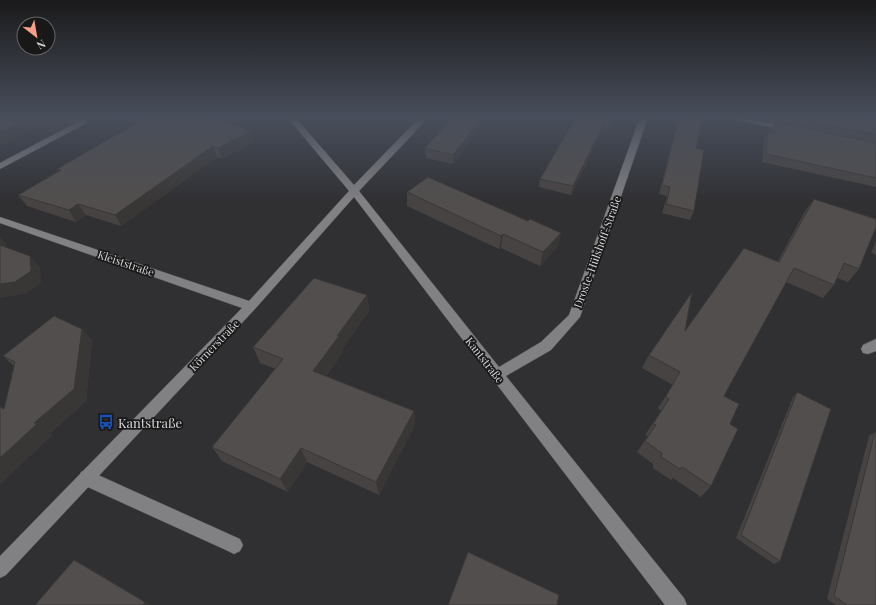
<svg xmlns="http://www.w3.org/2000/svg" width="876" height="605" viewBox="0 0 876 605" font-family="'Playfair Display',serif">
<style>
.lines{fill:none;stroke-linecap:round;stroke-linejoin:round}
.lane-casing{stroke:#4e4e51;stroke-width:1}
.street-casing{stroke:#4e4e51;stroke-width:1}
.lane{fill:#818184;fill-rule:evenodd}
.street{fill:#818184;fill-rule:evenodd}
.wall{fill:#474342}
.shaded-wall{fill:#393736}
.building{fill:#524e4d;stroke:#393736}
.labels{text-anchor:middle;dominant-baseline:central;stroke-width:3.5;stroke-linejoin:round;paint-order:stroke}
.street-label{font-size:11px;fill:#d9d9db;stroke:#181819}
.near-poi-label{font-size:13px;fill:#d9d9db;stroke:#181819;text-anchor:start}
</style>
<rect width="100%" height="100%" fill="#303033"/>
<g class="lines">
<g class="lane-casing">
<g id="lane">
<path d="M63 117H77L89 122 85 124Z"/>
<path d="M87 470 240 539 243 545 240 551 234 554 228 551 81 484 79 478 81 472Z"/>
</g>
</g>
<g class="street-casing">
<g id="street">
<path d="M87 117H98L0 169V163Z"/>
<path d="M287 117H295L354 185 420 117H429L359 191 499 367 541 342 569 315 640 117H648L580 317 551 350 506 376 684 598 687 605H665L354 197 255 309 6 575 0 578V556L242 308 0 223V217L249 301 349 191Z"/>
<path d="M721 117H739L789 127 793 129 789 131Z"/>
<path d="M876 339V351L868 354 863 353 861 349 863 345Z"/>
</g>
</g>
<use href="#lane" class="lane"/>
<use href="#street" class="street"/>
</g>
<g class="wall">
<path d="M489 117 453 164 426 158 425 148Z"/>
<path d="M576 117H615L609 131 603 129 571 195 539 187 540 179Z"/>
<path d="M678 117H702L696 148 694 211 690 220 662 213 667 196 659 194Z"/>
<path d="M771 117H876V187L762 162 764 139 768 132H771V129L774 123 771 122Z"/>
<path d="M251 131 254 142 222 159 217 157 121 226 86 215 76 222 27 206 18 195 59 171 57 169Z"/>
<path d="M407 192 528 221 561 233 558 246 540 266 501 248 499 249 407 206Z"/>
<path d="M814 199 859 269 848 282 837 278 834 285 823 298 786 282 724 396 730 424 711 486 701 497 673 478 671 480 653 468V464L637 452 648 436 645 435 661 411 658 408 673 385 642 368 649 355 685 331 778 261 805 211Z"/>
<path d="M876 241V255L871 253Z"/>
<path d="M367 295 369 311 342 349 343 352 326 376 414 411 415 425 379 495 307 462 288 492 222 461 212 447 276 369 260 363 253 347Z"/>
<path d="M82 329 92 341 86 401 50 433 52 435 0 484V407L4 409 14 366 3 356Z"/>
<path d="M797 392 780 561 774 564 736 538 793 397Z"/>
<path d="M875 432 876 605H836L827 599 869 436Z"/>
</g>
<g class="shaded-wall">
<path d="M32 117H71L74 122 57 131 49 133 44 125 0 146V132Z"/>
<path d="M84 117H119L88 124Z"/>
<path d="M482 117H489L453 164V155Z"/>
<path d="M614 117H615L609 131 612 122Z"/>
<path d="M605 121 603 129 571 195 573 186Z"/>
<path d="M251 131 254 142 222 159 218 148Z"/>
<path d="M213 146 217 157 121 226 115 215Z"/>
<path d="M78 204 86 215 76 222 69 210Z"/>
<path d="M561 233 558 246 540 266 543 252Z"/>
<path d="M503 234 501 248 499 249 501 236Z"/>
<path d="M0 237 7 245 0 250Z"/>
<path d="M30 256 40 268 41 283 26 294 0 298V284Z"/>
<path d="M367 295 369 311 342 349 343 352 318 386 313 371 337 336Z"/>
<path d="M82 329 92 341 86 401 50 433 52 435 0 484V458L34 423Z"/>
<path d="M414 411 415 425 379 495 376 482Z"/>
<path d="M301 448 307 462 288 492 280 479Z"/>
<path d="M74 560 90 568 151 605H143Z"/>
</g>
<g class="building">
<path d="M0 117H32L0 132Z"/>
<path d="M41 117H58L51 121 42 123Z"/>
<path d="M147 117H214L251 131 218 148 213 146 115 215 78 204 69 210 18 195 61 170 57 169Z"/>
<path d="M453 117H482L453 155 425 148Z"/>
<path d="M576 117H614L612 122 605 121 573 186 540 179Z"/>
<path d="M679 117H702L696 148 704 150 694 211 666 204 670 187 662 185Z"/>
<path d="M787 117H876V135Z"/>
<path d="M775 122 876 143V178L766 154 768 132 774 133Z"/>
<path d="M428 177 528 221 530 219 561 233 543 252 503 234 501 236 407 192Z"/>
<path d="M814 199 876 219V227L859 269 844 263 834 285 794 268 724 396 739 404 730 424 738 429 711 486 682 467 680 469 661 457 662 453 645 441 656 425 653 424 669 399 666 396 680 372 649 355 692 292 685 331 744 248 779 262Z"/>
<path d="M0 245 30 256 31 271 15 282 0 284Z"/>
<path d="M314 278 367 295 337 336H339L313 371 414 411 376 482 301 448 280 479 212 447 283 359 253 347Z"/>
<path d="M54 316 82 329 74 389 34 423H38L0 458V407L4 409 15 362 3 356Z"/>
<path d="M797 392 831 409 780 561 741 535Z"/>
<path d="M875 432H876V605H847L834 596Z"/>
<path d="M468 552 559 595 557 605H448Z"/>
<path d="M74 560 145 602 143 605H35Z"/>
</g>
<linearGradient id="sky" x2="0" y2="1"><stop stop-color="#1a1a1c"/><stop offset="0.58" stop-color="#484e5b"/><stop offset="1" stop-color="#484e5b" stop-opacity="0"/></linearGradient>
<rect width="876" height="202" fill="url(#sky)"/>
<defs>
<g id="bus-bare" transform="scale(1.2)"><path d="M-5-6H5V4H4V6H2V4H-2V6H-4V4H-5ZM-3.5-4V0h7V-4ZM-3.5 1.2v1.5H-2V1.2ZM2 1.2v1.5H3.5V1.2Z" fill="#1a4fb4" stroke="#181819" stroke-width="2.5" paint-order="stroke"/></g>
</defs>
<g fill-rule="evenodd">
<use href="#bus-bare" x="106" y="422"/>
</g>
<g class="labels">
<g class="street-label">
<text transform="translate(597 252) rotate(-70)">Droste-Hülshoff-Straße</text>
<text transform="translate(126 263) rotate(19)">Kleiststraße</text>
<text transform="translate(214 345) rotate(-46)">Körnerstraße</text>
<text transform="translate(485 360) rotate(52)">Kantstraße</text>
</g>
<g class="near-poi-label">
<text x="118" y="422">Kantstraße</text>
</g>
</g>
<g transform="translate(36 36) rotate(149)"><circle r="19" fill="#181819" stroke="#656567"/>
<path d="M0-3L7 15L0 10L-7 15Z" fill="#f49e87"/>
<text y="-6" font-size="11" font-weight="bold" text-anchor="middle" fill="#d9d9db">N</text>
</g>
</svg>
